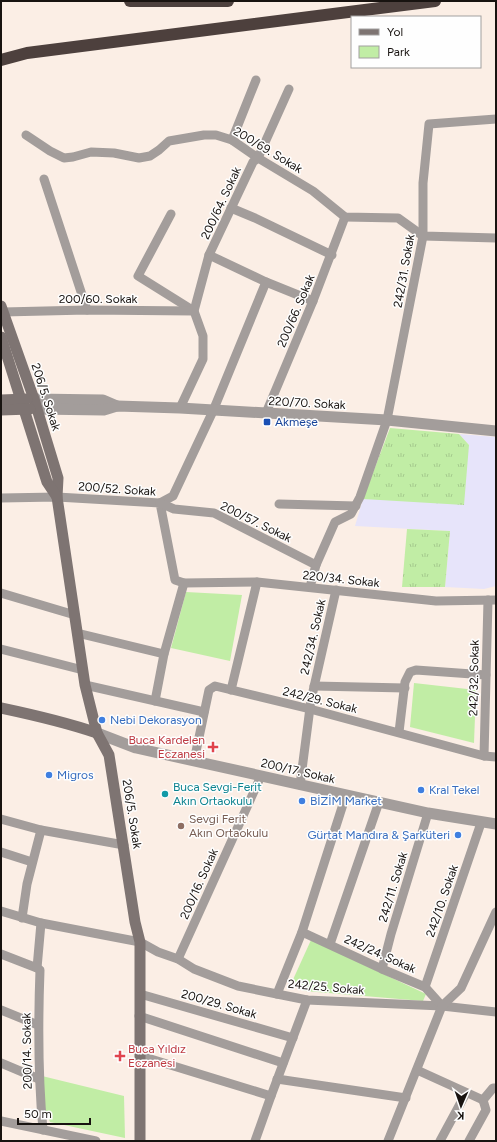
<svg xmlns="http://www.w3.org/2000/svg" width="497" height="1142" viewBox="0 0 497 1142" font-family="Figtree,sans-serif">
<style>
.industrial{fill:#e7e4fa}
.grass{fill:url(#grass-tufts)}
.park{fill:#c1eda5}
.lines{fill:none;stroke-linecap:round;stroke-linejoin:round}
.minor{stroke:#a39d9b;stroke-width:9}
.tertiary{stroke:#a39d9b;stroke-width:11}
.secondary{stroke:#7e7472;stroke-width:11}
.motorway{stroke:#4d403d;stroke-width:12}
.transit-dot{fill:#1a4fb4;stroke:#fefefe;stroke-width:1.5}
.shop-dot{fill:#3f7fe0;stroke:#fefefe;stroke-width:1.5}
.health-dot{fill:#e0444e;stroke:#fefefe;stroke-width:1.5}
.culture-dot{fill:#0f9aa8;stroke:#fefefe;stroke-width:1.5}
.education-dot{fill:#8d6e63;stroke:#fefefe;stroke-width:1.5}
.labels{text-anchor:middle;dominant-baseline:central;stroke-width:3;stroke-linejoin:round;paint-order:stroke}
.street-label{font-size:12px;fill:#181310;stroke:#fefefe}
.transit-label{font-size:12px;fill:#164399;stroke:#fefefe;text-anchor:start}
.shop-label{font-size:12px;fill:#366cbe;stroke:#fefefe;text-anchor:start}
.health-label{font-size:12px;fill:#be3a42;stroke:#fefefe;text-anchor:end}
.culture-label{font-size:12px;fill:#0d838f;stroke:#fefefe;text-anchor:start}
.education-label{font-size:12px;fill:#785e54;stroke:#fefefe;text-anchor:start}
</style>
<defs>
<pattern id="grass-tufts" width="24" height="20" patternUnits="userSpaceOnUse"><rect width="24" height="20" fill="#c1eda5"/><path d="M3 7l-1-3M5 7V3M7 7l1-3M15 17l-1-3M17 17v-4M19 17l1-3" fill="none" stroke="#a5ca8d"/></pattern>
</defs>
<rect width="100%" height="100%" fill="#fbeee5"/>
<path class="industrial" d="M459 434 496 437V586L484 589 445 587 450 531 355 526 363 499 469 445Z"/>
<g class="grass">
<path d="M390 428 459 434 469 445 464 505 363 499Z"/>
<path d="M407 529 450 531 445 587H402Z"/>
</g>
<g class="park">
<path d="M186 592 242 595 230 661 171 648Z"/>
<path d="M414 683 476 690 474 743 410 727Z"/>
<path d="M311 940 426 994 423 1001 305 991 291 984Z"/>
<path d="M42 1076 124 1096 125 1138 50 1122 45 1110Z"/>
</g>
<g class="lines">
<g class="minor">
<path d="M26 135 50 151 64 158 73 157 91 152 114 153 139 158 150 156 159 150 169 141 204 135H216L232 140 258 158 313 191 345 217 398 218 423 236 496 238"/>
<path d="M232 140 256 80"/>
<path d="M44 179 87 310"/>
<path d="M231 208 255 218 332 255"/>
<path d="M171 214 138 276 194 311 203 336V359L180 408"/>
<path d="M209 255 266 282 313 301"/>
<path d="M3 312 87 310 194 311 209 255 253 162 258 158 289 89"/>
<path d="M266 413 313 301 345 217"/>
<path d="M1 498 57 497 160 503 175 580 184 583 257 582 436 601 496 600"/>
<path d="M160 503 173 496 213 411 266 282"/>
<path d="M160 503 174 509 214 513 316 565 310 587"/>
<path d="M279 504 356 506"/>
<path d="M316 565 335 522 351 514 360 497 387 420 423 236V183L429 124 496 119"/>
<path d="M1 593 75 615"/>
<path d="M77 633 164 654"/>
<path d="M1 649 83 670"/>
<path d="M85 685 204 712"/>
<path d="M314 686 405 688"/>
<path d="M231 690 257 582"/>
<path d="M155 701 164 654 184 583"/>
<path d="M399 732 405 682 410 672 416 670 486 675"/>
<path d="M484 756 488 600"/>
<path d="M194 761 209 690 215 686 310 709 484 756 496 757"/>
<path d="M300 785 311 700 336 590"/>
<path d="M1 819 41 830 124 845"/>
<path d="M1 852 32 862"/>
<path d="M1 911 41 923 140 942 158 952 178 959 194 969 238 986 277 994 307 1000 442 1006 496 1012"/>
<path d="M22 918 27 884 41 830"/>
<path d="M302 932 382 969 425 987 442 1006"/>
<path d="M330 944 379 802"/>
<path d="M1 954 37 968 40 970C38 1024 38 1077 43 1130"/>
<path d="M178 959 261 776"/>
<path d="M37 968 41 923"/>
<path d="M382 969 391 934 428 813"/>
<path d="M425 987 481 823"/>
<path d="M140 994 293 1038"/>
<path d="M277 994 302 932 346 795"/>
<path d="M1 1010 38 1025"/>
<path d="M139 1016 283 1063"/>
<path d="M141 1056 271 1096"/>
<path d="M1 1063 39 1079"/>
<path d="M417 1070 483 1100"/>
<path d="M277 1079 406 1098"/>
<path d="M483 1100 493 1088H496"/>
<path d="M1 1121 96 1141"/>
<path d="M255 1141 271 1096 307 1000"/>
<path d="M388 1141 442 1006 461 988 496 912"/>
<path d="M440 1141 466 1093"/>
<path d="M469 1141 486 1110 483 1100"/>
</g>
<g class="tertiary">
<path d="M34 399 103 400 117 406"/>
<path d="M37 409 104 410 117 406 180 408 387 420 496 431"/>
<path d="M97 733 136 748 428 813 496 824"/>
</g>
<g class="secondary">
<path d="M1 306 34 399 58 478 57 497 85 685 97 733 109 755 135 922 140 942V1141"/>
<path d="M1 337 47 482 57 497"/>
<path d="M1 400 27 399"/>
<path d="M1 410 30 409"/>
<path d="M1 708C34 715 65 722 97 733"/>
</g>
<g class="motorway">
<path d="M130 1H228"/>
<path d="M1 60 27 53 435 1"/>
</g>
</g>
<rect class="transit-dot" x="263" y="418" width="8" height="8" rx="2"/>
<g class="shop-dot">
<circle cx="102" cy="720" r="4"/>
<circle cx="49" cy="775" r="4"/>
<circle cx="421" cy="790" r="4"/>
<circle cx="302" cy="801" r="4"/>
<circle cx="458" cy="835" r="4"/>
</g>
<g class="health-dot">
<path d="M211 741h4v4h4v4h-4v4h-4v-4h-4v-4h4z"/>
<path d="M118 1050h4v4h4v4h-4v4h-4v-4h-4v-4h4z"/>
</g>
<circle class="culture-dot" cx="165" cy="794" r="4"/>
<circle class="education-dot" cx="181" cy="826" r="4"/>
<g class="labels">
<g class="street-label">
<text transform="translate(268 150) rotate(31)">200/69. Sokak</text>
<text transform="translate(221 203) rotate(-65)">200/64. Sokak</text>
<text transform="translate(404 271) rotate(-80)">242/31. Sokak</text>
<text x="98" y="299">200/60. Sokak</text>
<text transform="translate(296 311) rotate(-67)">200/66. Sokak</text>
<text transform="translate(46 397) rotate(72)">206/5. Sokak</text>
<text transform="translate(307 403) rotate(3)">220/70. Sokak</text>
<text transform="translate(117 489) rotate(4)">200/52. Sokak</text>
<text transform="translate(256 522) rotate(26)">200/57. Sokak</text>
<text transform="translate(341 579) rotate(6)">220/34. Sokak</text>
<text transform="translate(313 637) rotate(-77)">242/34. Sokak</text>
<text transform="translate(474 678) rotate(-89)">242/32. Sokak</text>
<text transform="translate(320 700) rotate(14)">242/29. Sokak</text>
<text transform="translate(298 771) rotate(13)">200/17. Sokak</text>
<text transform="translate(132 814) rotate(81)">206/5. Sokak</text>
<text transform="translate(199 884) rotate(-66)">200/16. Sokak</text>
<text transform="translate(393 887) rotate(-73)">242/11. Sokak</text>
<text transform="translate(442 901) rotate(-71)">242/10. Sokak</text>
<text transform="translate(380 954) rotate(24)">242/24. Sokak</text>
<text transform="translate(326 987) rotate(5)">242/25. Sokak</text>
<text transform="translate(219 1004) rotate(16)">200/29. Sokak</text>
<text transform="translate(27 1051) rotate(-91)">200/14. Sokak</text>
</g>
<g class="transit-label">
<text x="275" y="422">Akmeşe</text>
</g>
<g class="shop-label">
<text x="110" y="720">Nebi Dekorasyon</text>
<text x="57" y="775">Migros</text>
<text x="429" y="790">Kral Tekel</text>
<text x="310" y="801">BİZİM Market</text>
<text x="450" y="835" text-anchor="end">Gürtat Mandıra &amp; Şarküteri</text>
</g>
<g class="health-label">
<text x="205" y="740">Buca Kardelen<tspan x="205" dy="14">Eczanesi</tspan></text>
<text x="128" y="1049" text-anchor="start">Buca Yıldız<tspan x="128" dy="14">Eczanesi</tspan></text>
</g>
<g class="culture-label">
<text x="173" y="787">Buca Sevgi-Ferit<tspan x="173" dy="14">Akın Ortaokulu</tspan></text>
</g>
<g class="education-label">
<text x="189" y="819">Sevgi Ferit<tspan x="189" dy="14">Akın Ortaokulu</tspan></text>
</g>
</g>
<rect width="497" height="1142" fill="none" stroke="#181310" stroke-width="4"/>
<rect x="351" y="16" width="130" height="52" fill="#fefefe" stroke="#a2a09f"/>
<rect x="359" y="29" width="20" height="6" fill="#7e7472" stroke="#a2a09f"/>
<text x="387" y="36" font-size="12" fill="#181310">Yol</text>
<rect x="359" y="46" width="20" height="12" fill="#c1eda5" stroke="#a2a09f"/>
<text x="387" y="56" font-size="12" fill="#181310">Park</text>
<g transform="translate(461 1106) rotate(182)" stroke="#fefefe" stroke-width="3" paint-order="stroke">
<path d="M0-3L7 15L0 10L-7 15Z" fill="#181310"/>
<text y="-6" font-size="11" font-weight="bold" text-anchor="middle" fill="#181310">K</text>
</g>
<path d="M18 1118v6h72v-6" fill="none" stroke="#181310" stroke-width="2"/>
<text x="24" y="1118" font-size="12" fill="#181310" stroke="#fefefe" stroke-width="3" paint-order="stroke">50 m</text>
</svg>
